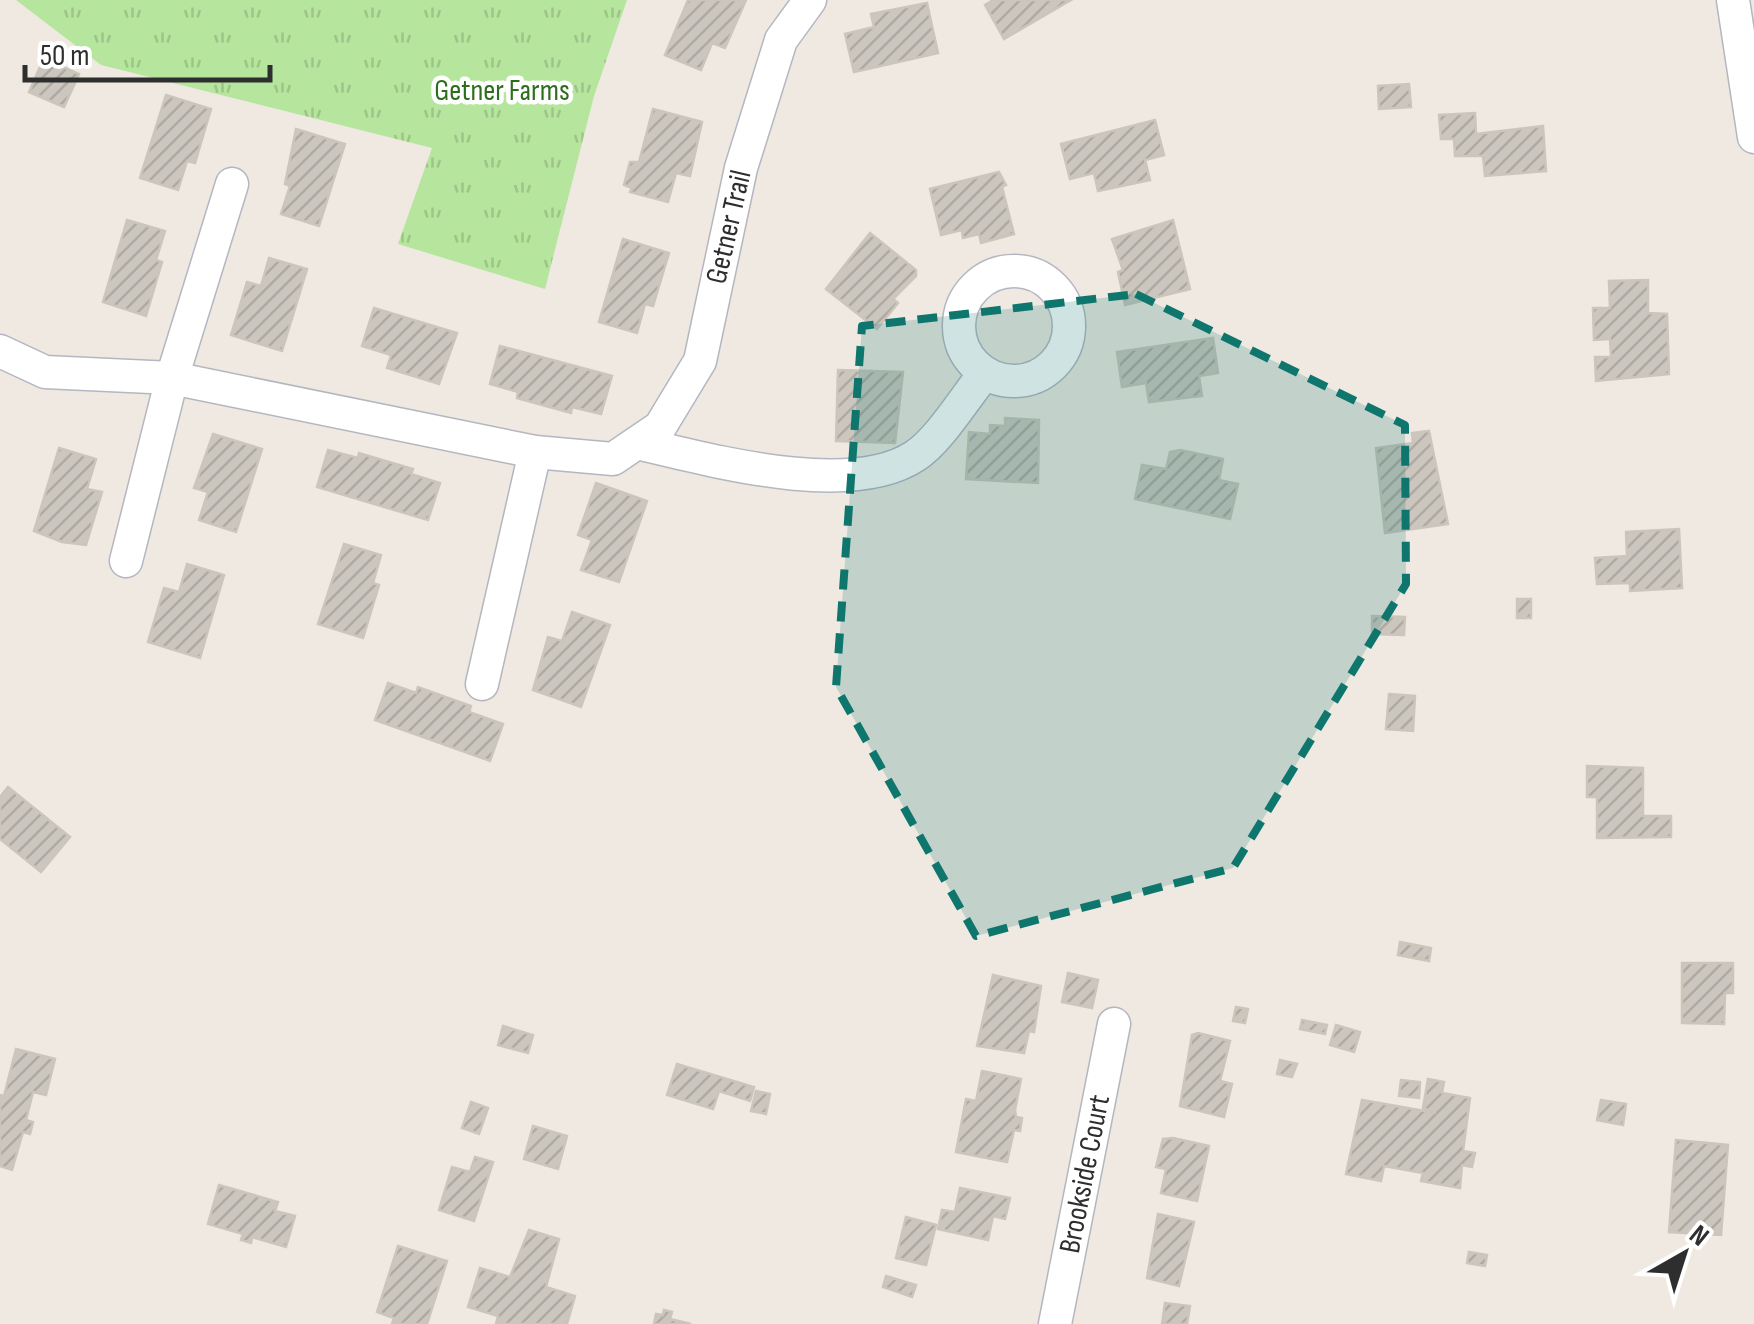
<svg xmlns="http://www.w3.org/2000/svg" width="1754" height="1324" viewBox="0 0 1754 1324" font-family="'Sofia Sans Condensed',sans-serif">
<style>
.park{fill:url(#park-tufts)}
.building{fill:url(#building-hatch);stroke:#cbc5ba;stroke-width:2.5}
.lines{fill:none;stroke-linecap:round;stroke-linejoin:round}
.street-casing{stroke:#b4b7c1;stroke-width:35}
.street{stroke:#fff;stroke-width:32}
.marked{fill:#0f766e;fill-opacity:0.2;stroke:#0f766e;stroke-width:8;stroke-dasharray:20 12;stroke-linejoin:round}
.labels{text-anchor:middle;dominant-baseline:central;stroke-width:9;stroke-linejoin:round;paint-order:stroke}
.park-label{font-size:30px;fill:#2c6e1b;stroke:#fff}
.street-label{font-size:30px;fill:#2e2e2e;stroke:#fff}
</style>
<defs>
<pattern id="park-tufts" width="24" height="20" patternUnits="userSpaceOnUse" patternTransform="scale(2.5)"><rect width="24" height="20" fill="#b6e59e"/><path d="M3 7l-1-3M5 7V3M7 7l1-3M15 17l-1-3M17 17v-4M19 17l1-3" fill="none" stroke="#9dc588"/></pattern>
<pattern id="building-hatch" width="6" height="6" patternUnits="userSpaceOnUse" patternTransform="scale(2.5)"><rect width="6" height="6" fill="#cbc7bf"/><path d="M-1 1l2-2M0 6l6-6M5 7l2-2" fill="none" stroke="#afaba4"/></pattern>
</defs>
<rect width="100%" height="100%" fill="#efe9e1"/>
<path class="park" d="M16 0H627L594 96 545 289 398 244 432 148 101 65Z"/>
<g class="building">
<path d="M688 0H746L725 48 712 43 701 70 665 55Z"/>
<path d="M993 0H1071L1004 39 985 5Z"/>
<path d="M927 3 938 53 854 72 845 34 874 27 871 14Z"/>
<path d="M44 58 79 74 64 107 29 92Z"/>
<path d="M1409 84 1411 107 1379 109 1378 86Z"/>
<path d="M166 95 211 109 195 163 187 161 178 190 140 178Z"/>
<path d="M653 109 702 122 690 176 676 173 668 202 630 192 632 188 624 185 630 162H639Z"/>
<path d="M1475 113 1476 134 1543 126 1546 171 1485 176 1483 156H1455L1454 139H1441L1439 115Z"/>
<path d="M1155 120 1164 155 1145 160 1150 180 1098 191 1094 173 1070 179 1061 144Z"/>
<path d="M296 129 345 144 319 226 281 214 290 186 285 184Z"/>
<path d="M999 172 1006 185 1002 187 1014 234 981 243 979 234 963 238 962 230 941 235 930 189Z"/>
<path d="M127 220 165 231 156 260 162 262 146 316 103 302Z"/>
<path d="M1173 220 1190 289 1125 305 1118 272 1123 270 1112 239Z"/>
<path d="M870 233 916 270V276L893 299 898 303 877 329 826 289Z"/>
<path d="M623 239 669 253 653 306 645 304 637 333 599 322Z"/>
<path d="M269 258 307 269 282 351 231 335 247 282 261 286Z"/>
<path d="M1648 280V313L1667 314 1669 374 1596 381 1595 357H1611L1610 339 1594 340 1593 308H1610L1609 281Z"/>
<path d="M374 308 457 333 439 384 387 368 391 355 362 346Z"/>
<path d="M1213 338 1218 373 1199 376 1202 396 1149 402 1146 383 1122 387 1117 352Z"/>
<path d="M500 346 612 376 601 414 572 407 571 413 517 398 518 392 490 384Z"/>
<path d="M838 370 903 372 895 443 836 441Z"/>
<path d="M1005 418 1039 420 1038 483 966 479 969 432 990 434V425L1005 426Z"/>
<path d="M1429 431 1448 524 1385 533 1376 448 1413 443 1412 433Z"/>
<path d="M213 434 262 449 236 532 199 520 208 492 194 488Z"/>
<path d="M59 448 96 459 87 489 102 492 86 545 62 542 34 531Z"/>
<path d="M328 450 358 458 359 453 413 469 411 474 440 483 428 520 317 487Z"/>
<path d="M1180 450 1223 459 1219 480 1238 484 1230 519 1135 499 1142 465 1166 469 1170 452Z"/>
<path d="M596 483 647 501 619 582 581 570 592 540 578 535Z"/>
<path d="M1679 529 1682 588 1630 591V583L1597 584 1595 558 1627 556 1626 532Z"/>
<path d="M344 544 381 555 373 583 379 585 363 638 318 624Z"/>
<path d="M187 564 224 575 200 658 148 642 164 588 179 592Z"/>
<rect x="1517" y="599" width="14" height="19"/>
<path d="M572 612 610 625 581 707 533 690 548 637 562 641Z"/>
<path d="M1372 616 1405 617 1404 635 1372 634Z"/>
<path d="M388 683 416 693 418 687 471 706 469 712 503 724 490 761 375 720Z"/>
<path d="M1389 694 1415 696 1413 731 1386 729Z"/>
<path d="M1587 766 1643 768V816H1671V837L1597 838V797H1587Z"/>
<path d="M8 787 70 837 41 872 0 839V797Z"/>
<path d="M1400 942 1431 948 1429 961 1398 955Z"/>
<path d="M1682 963H1733V993H1725L1724 1024 1682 1023Z"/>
<path d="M1068 973 1098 980 1092 1008 1062 1002Z"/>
<path d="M993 975 1041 986 1034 1032 1029 1031 1024 1053 977 1046Z"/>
<path d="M1236 1007 1248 1009 1245 1023 1233 1021Z"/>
<path d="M1302 1020 1327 1025 1325 1034 1300 1029Z"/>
<path d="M1336 1025 1360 1032 1354 1052 1330 1045Z"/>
<path d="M503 1026 533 1035 528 1053 498 1045Z"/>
<path d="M1198 1033 1230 1041 1220 1081 1232 1084 1224 1117 1180 1106 1192 1035Z"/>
<path d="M16 1049 55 1059 46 1095 33 1092 26 1120 33 1122 30 1134 23 1132 12 1170 0 1166V1095L4 1096Z"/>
<path d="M1280 1060 1297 1064 1292 1077 1277 1074Z"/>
<path d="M677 1064 754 1087 750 1101 719 1091 713 1109 667 1095Z"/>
<path d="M982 1071 1021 1079 1015 1110 1016 1117 1022 1118 1020 1131 1014 1130 1007 1162 956 1152 966 1099 976 1101Z"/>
<path d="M1428 1079 1444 1082 1442 1093 1470 1098 1463 1151 1475 1153 1472 1167 1462 1165 1460 1188 1421 1181 1423 1173 1384 1166 1381 1181 1346 1174 1362 1100 1436 1113 1423 1108Z"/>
<path d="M1401 1080 1420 1082 1419 1098 1399 1096Z"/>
<path d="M756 1091 770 1094 766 1114 751 1111Z"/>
<path d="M1601 1100 1626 1104 1623 1125 1597 1120Z"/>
<path d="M471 1102 488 1108 479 1134 462 1128Z"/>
<path d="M533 1126 567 1136 558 1169 524 1159Z"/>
<path d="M1173 1138 1209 1146 1197 1201 1161 1193 1166 1169 1156 1167 1163 1139Z"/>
<path d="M1676 1140 1728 1145 1721 1235 1669 1232Z"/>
<path d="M475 1157 493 1162 474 1221 439 1210 452 1167 470 1172Z"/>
<path d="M219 1185 278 1202 275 1211 295 1216 286 1247 252 1237 251 1243 241 1240 243 1234 208 1224Z"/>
<path d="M960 1188 1010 1198 1005 1219 993 1216 988 1240 938 1229 942 1210 955 1212Z"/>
<path d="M1158 1214 1194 1222 1179 1286 1147 1278Z"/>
<path d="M906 1217 936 1225 926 1265 896 1258Z"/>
<path d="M529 1230 559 1239 546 1287 575 1296 567 1324H496L498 1316 468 1307 480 1268 510 1277Z"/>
<path d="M398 1246 447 1261 427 1324H392L394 1318 377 1312Z"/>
<path d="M1469 1252 1487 1255 1485 1266 1467 1263Z"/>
<path d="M886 1276 916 1285 912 1297 883 1287Z"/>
<path d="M1165 1303 1190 1306 1187 1324H1162Z"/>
<path d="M664 1310 672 1312 670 1319 691 1324H654L656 1314 663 1315Z"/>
</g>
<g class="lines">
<g class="street-casing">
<g id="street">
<path d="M1733 0 1754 137"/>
<circle cx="1014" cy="326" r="55"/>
<path d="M0 351 45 372 172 378 535 452 613 459 660 427 700 361 741 168 781 40 810 0"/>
<path d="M637 443C710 460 850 499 915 456 939 441 966 396 985 373"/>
<path d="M126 561 172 378 232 184"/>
<path d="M482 684 535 452"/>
<path d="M1055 1324 1114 1024"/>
</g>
</g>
<use href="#street" class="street"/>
</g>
<path class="marked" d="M1136 294 1405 425 1406 584 1233 868 976 936 836 687 862 326Z"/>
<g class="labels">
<g class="park-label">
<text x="502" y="91">Getner Farms</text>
</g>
<g class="street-label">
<text transform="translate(729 227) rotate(-77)">Getner Trail</text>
<text transform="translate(1085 1174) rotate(-79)">Brookside Court</text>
</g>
</g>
<g transform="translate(1684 1254) rotate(39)" stroke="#ffffff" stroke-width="8" paint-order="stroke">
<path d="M0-8L18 38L0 25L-18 38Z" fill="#2e2e2e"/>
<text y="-15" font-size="28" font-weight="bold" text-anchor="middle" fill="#2e2e2e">N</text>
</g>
<path d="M25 65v15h245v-15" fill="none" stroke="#2e2e2e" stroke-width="5"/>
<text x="40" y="65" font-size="30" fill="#2e2e2e" stroke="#ffffff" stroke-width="8" paint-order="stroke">50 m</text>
</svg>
